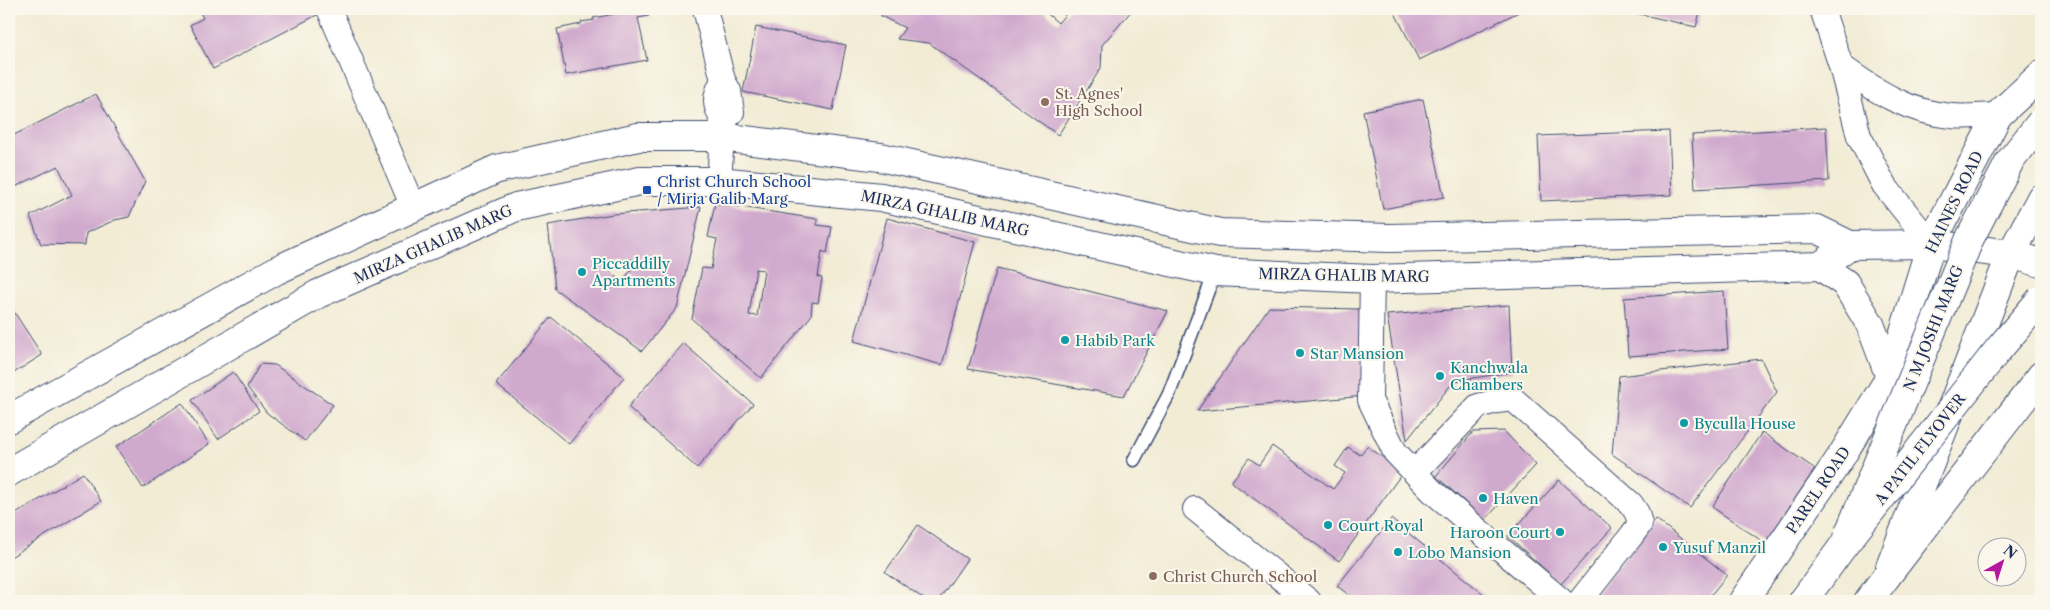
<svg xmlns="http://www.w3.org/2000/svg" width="2050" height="610" viewBox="0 0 2050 610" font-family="'Libre Caslon Text',serif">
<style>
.building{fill:#d0a9ce;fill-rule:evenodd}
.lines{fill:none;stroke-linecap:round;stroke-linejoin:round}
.service-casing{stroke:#3b4b70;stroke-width:15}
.minor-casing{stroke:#3b4b70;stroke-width:26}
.tertiary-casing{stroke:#3b4b70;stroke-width:30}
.secondary-casing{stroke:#3b4b70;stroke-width:30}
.primary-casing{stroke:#3b4b70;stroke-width:30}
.trunk-casing{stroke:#3b4b70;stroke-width:30}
.service{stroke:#fff;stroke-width:12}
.minor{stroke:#fff;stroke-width:24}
.tertiary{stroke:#fff;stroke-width:28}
.secondary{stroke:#fff;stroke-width:28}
.primary{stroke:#fff;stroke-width:28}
.trunk{stroke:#fff;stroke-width:28}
.secondary-bridge-casing{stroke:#3b4b70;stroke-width:30;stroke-linecap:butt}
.trunk-bridge-casing{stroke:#3b4b70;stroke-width:30;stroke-linecap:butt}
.secondary-bridge{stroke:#fff;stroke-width:28}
.trunk-bridge{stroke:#fff;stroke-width:28}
.education-dot{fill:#8d6e63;stroke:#fbf7ec;stroke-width:2}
.transit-dot{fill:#1a4fb4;stroke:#fbf7ec;stroke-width:2}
.culture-dot{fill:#0f9aa8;stroke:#fbf7ec;stroke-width:2}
.labels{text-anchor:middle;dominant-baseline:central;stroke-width:4;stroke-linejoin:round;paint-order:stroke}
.education-label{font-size:15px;fill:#785e54;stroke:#fbf7ec;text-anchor:start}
.transit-label{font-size:15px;fill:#164399;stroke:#fbf7ec;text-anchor:start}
.street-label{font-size:15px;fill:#1b2f5e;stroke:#fbf7ec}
.culture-label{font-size:15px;fill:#0d838f;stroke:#fbf7ec;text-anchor:start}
</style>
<rect width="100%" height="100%" fill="#fbf7ec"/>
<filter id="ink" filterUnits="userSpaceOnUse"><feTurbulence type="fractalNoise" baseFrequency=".02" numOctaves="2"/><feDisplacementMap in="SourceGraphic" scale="10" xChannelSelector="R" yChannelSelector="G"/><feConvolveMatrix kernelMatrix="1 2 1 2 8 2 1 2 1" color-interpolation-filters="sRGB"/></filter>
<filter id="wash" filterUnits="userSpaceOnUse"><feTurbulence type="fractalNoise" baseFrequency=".0096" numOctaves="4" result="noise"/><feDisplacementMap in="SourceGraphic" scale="20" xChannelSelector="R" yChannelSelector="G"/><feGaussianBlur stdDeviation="1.12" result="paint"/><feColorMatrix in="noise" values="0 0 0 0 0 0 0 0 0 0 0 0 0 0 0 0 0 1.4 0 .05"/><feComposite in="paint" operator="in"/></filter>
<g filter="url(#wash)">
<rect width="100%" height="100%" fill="#f2ecd5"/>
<g id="blocks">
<g class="building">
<path d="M198 9H313L317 15 213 69 190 25 203 18Z"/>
<path d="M619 9H648L649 16 638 18 647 60 566 75 557 29 581 24V22L594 20 593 18 620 13Z"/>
<path d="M886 9H1042L1058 23 1070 9H1133L1102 45 1101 68 1058 135 929 43 897 39 905 28 881 16Z"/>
<path d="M1403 9H1525L1419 60 1395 13Z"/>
<path d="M1618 9H1701L1696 27Z"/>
<path d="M756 27 846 45 833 110 743 92Z"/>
<path d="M96 94 145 181 129 217 115 220 86 233 85 245 41 244 30 216 72 195 58 166 15 187 9 170 10 137Z"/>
<path d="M1423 99 1444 197 1383 209 1363 111Z"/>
<path d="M1826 127 1829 181 1695 189 1692 135Z"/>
<path d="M1669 131 1672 195 1541 201 1538 136Z"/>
<path d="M715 203 817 219V225L832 227 827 253 822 251 818 277 822 278 818 303 812 302 811 316 761 378 692 319 702 268 711 269 717 239 708 237ZM756 269 764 270 757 316 749 315Z"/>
<path d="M701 207 677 308 642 351 555 289 548 225 613 214ZM639 259 622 282 599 262Z"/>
<path d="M887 218 975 242 942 365 854 341Z"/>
<path d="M997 268 1168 311 1124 396 968 369Z"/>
<path d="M1724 291 1728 349 1628 356 1624 298Z"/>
<path d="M9 304 42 355 9 376Z"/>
<path d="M1509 305 1512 372 1454 381 1407 440 1387 315Z"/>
<path d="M1269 307 1359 309 1365 396 1197 411Z"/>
<path d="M551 317 624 377 569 444 496 384Z"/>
<path d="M683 343 753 404 697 468 628 407Z"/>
<path d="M1761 359 1777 392 1690 508 1612 454 1619 376Z"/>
<path d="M260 364 275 365 333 405 305 441 267 413 247 387Z"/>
<path d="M233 372 259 411 218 439 192 400Z"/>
<path d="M182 403 209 444 143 488 116 447Z"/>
<path d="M1504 431 1536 465 1485 520 1436 476 1473 432Z"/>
<path d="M1762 432 1815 469 1765 543 1712 507Z"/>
<path d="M1272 446 1333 489 1345 473 1335 466 1348 447 1360 455 1367 446 1403 472 1339 561 1231 482 1249 458 1259 465Z"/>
<path d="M83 473 101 501 9 558V518Z"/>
<path d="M1559 480 1612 528 1561 584 1508 536Z"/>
<path d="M1391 519 1492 601H1357L1337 586Z"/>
<path d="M1656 519 1727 575 1706 601H1590Z"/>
<path d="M918 525 967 559 938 601H927L885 572Z"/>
</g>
</g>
</g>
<g filter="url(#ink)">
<use href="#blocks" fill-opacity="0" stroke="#3b4b70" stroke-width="1"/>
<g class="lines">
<g class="service-casing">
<path id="service" d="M1134 460 1169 394 1215 272"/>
</g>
<g class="minor-casing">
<g id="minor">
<path d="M329 9 413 207"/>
<path d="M705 9 723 80"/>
<path d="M1822 9 1841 66 1859 136 1884 185 1931 244"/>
<path d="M1841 66C1874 90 1909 113 1952 116 1967 118 1983 115 1998 115"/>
<path d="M719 181 723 122 732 112 729 91 723 80C713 98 714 104 723 122"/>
<path d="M1372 279 1370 400 1395 452 1432 491 1562 601"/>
<path d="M1415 472 1478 406 1497 401 1513 399 1631 504 1637 513 1640 524 1632 535 1580 601"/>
<path d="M1195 509 1309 601"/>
</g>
</g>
<g class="tertiary-casing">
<g id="tertiary">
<path d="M1820 266 1845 283 1870 324 1890 377"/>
<path d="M1743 601 1839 460 1890 377 1931 244 1998 115 2041 75"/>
</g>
</g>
<g class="secondary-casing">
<g id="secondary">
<path d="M9 419 277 270 497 169 638 137H721L880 157 1220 233 1389 238 1817 229 1850 245 1931 244 2011 254 2041 263"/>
<path d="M9 472 318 294 516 207 640 181H719L881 197 1215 272 1372 279 1820 266 1850 245"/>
<path d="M1890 567 2011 254 2041 198"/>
</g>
</g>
<g class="primary-casing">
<g id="primary">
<path d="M1803 601 1844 545"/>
<path d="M1868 601 1886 577"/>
</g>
</g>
<g class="trunk-casing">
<path id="trunk" d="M1886 577 2041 376"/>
</g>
<use href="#service" class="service"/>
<use href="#minor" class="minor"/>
<use href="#tertiary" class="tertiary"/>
<use href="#secondary" class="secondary"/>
<use href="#primary" class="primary"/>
<use href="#trunk" class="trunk"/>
<g class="secondary-bridge-casing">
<path id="secondary-bridge" d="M1849 533 1970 238 2010 161 2041 122"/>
</g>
<g class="trunk-bridge-casing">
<path id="trunk-bridge" d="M1844 545 1998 350 2041 299"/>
</g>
<use href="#secondary-bridge" class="secondary-bridge"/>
<use href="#trunk-bridge" class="trunk-bridge"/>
</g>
</g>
<g class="education-dot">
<circle cx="1045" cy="102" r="5"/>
<circle cx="1153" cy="576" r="5"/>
</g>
<rect class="transit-dot" x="642" y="185" width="10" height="10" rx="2.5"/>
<g class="culture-dot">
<circle cx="582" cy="272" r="5"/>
<circle cx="1065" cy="340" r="5"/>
<circle cx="1300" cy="353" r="5"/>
<circle cx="1440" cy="376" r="5"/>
<circle cx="1684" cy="423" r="5"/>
<circle cx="1483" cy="498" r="5"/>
<circle cx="1328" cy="525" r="5"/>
<circle cx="1560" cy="532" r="5"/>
<circle cx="1663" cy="547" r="5"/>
<circle cx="1398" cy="552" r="5"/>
</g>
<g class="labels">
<g class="education-label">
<text x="1055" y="93">St. Agnes'<tspan x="1055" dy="17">High School</tspan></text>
<text x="1163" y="576">Christ Church School</text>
</g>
<g class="transit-label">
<text x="657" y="181">Christ Church School<tspan x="657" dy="17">/ Mirja Galib Marg</tspan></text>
</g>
<g class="street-label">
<text transform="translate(1954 202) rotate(-64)">HAINES ROAD</text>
<text transform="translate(945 213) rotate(12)">MIRZA GHALIB MARG</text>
<text transform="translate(433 244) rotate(-24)">MIRZA GHALIB MARG</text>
<text transform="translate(1344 275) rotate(1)">MIRZA GHALIB MARG</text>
<text transform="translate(1933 328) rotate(-68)">N M JOSHI MARG</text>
<text transform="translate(1920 449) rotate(-52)">A PATIL FLYOVER</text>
<text transform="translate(1818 490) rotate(-56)">PAREL ROAD</text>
</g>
<g class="culture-label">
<text x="592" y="263">Piccaddilly<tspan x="592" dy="17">Apartments</tspan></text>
<text x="1075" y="340">Habib Park</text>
<text x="1310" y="353">Star Mansion</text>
<text x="1450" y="367">Kanchwala<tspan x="1450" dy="17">Chambers</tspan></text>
<text x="1694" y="423">Byculla House</text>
<text x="1493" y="498">Haven</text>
<text x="1338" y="525">Court Royal</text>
<text x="1550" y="532" text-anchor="end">Haroon Court</text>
<text x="1673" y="547">Yusuf Manzil</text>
<text x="1408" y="552">Lobo Mansion</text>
</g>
</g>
<rect width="2050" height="610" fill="none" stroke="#fbf7ec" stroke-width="30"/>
<g transform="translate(2002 562) rotate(39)"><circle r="24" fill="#fbf7ec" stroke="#a1a7b3"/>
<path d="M0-4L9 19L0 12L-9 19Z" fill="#b5179e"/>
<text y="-8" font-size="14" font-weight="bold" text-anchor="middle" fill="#1b2f5e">N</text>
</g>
</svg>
